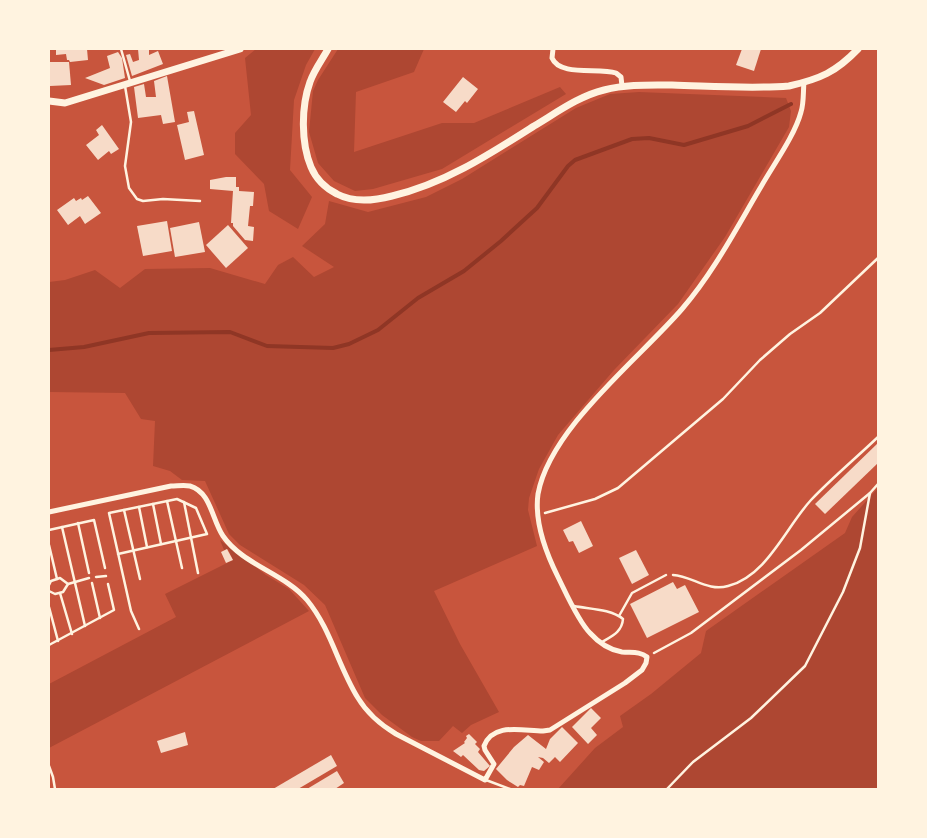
<svg xmlns="http://www.w3.org/2000/svg" width="927" height="838" viewBox="0 0 927 838" font-family="'Noto Serif',serif">
<style>
.green{fill:#ae4732}
.lines{fill:none;stroke-linecap:round;stroke-linejoin:round}
.stream{stroke:#8f3625;stroke-width:4}
.building{fill:#f7dbc8}
.path{stroke:#fff3e0;stroke-width:2.5}
.service{stroke:#fff3e0;stroke-width:2.5}
.minor{stroke:#fff3e0;stroke-width:5}
.tertiary{stroke:#fff3e0;stroke-width:7}
</style>
<rect width="100%" height="100%" fill="#c8553d"/>
<g class="green">
<path d="M256 49H315L306 65 294 100 290 170 312 197 298 229 269 211 264 184 235 154V133L251 115 245 58Z"/>
<path d="M338 49H424L414 72 356 92 354 152 442 123H474L560 87 566 94 442 169 373 189 355 191 334 181 318 163 309 132 313 91 318 80Z"/>
<path d="M639 92 786 98 791 111 789 127 725 237 678 304 614 370 558 435 539 469 529 498 528 510 537 546 434 591 460 644 499 712 471 725 462 733 453 726 439 741H421L412 737 382 715 365 698 325 605 304 585 240 545 229 534 205 481 182 480 170 471 153 466 155 421 141 419 125 393 49 392V282L65 280 95 270 120 288 145 269 210 268 265 284 278 265 293 257 314 277 334 267 302 246 325 224 329 201 368 212 426 197 462 179 576 108 610 94Z"/>
<path d="M878 488V789H558L595 748 623 727 620 716 651 694 701 653 706 631 845 533 852 517Z"/>
<path d="M220 540 266 575 289 589 309 611 49 748V684L176 617 165 594 233 560 228 549 224 550Z"/>
</g>
<g class="lines">
<path class="stream" d="M49 350 84 347 149 333 230 332 267 346 333 348 349 344 378 330 418 298 464 271 501 241 537 208 568 166 575 160 632 139 649 138 684 145 748 126 791 104"/>
</g>
<g class="building">
<path d="M56 49H87L88 60 70 62 69 60H67L66 54 56 55Z"/>
<path d="M138 49H149V55L158 51 163 64 132 76 126 55 130 54 133 62 139 60Z"/>
<path d="M742 49H761L754 71 736 65Z"/>
<path d="M118 52 122 58 125 78 104 85 85 78 110 68 107 56Z"/>
<path d="M49 62H69L71 85 50 86Z"/>
<path d="M167 76 175 122 163 124 161 115 138 118 134 87 144 84 146 97H156L154 81Z"/>
<path d="M463 77 478 89 467 103 465 101 456 112 443 102Z"/>
<path d="M194 111 204 155 185 160 177 125 189 122 187 112Z"/>
<path d="M102 125 119 149 111 154 109 151 98 160 86 145 99 135 96 130Z"/>
<path d="M226 177H236V187H239V191L254 192 253 206H250L248 226 254 227 253 241 245 240 233 226V223H231L233 191 210 189V180Z"/>
<path d="M88 196 101 213 85 224 80 216 68 225 57 210 74 198 76 201 81 198 82 200Z"/>
<path d="M167 221 172 251 143 256 137 226Z"/>
<path d="M199 222 205 252 175 257 170 228Z"/>
<path d="M228 225 248 248 226 268 206 245Z"/>
<path d="M878 443V463L825 514 815 504Z"/>
<path d="M581 521 593 546 579 553 573 541 569 542 563 530Z"/>
<path d="M227 549 233 560 226 563 221 552Z"/>
<path d="M636 550 649 575 632 584 619 558Z"/>
<path d="M673 582 677 589 685 585 699 612 647 638 630 604Z"/>
<path d="M591 708 601 718 591 728 597 735 588 744 572 727Z"/>
<path d="M562 727 578 743 560 762 555 757 549 763 543 758 538 757 544 762 539 770 532 767 524 786 520 785 518 787 507 780 496 769 514 747 528 735 546 749 550 739Z"/>
<path d="M185 732 188 745 161 753 157 741Z"/>
<path d="M469 734 477 742 475 744 480 749 478 752 490 766 484 771 479 770 463 755 461 757 453 751 465 743 464 742 467 738 466 736Z"/>
<path d="M331 755 337 766 298 789H273Z"/>
<path d="M337 771 344 783 335 789H307Z"/>
</g>
<g class="lines">
<g class="path">
<path d="M167 501 182 568"/>
<path d="M184 502 198 573"/>
<path d="M153 504 161 544"/>
<path d="M139 507 147 547"/>
<path d="M124 510 140 579"/>
<path d="M545 513 595 499 618 488 723 399 760 360 790 334 820 313 878 258"/>
<path d="M78 523 89 573"/>
<path d="M62 527 85 626"/>
<path d="M49 530 94 520 105 568"/>
<path d="M49 545 57 579"/>
<path d="M118 554 207 534 196 508 177 499 109 513 131 611 139 629"/>
<path d="M673 575C692 576 708 592 728 586 767 576 786 527 811 500 832 478 856 458 878 437"/>
<path d="M92 583 100 618"/>
<path d="M49 585 51 581 60 578 68 584 89 578"/>
<path d="M49 591 55 594 63 592 68 584"/>
<path d="M60 593 72 634"/>
<path d="M49 607 58 641"/>
<path d="M49 645 114 610 108 584"/>
<path d="M654 653 691 633 801 550 870 493"/>
<path d="M49 766 53 777 55 789"/>
<path d="M667 789 693 762 751 718 805 666 843 592 860 548 870 493 878 484"/>
</g>
<g class="service">
<path d="M121 49 130 81"/>
<path d="M125 86 131 122 125 166 129 188 137 199 143 201 163 199 200 201"/>
<path d="M96 577 106 576"/>
<path d="M574 606C589 609 611 609 623 619 622 632 612 636 602 642"/>
<path d="M619 616 632 593 666 575"/>
<path d="M486 780 510 789"/>
</g>
<g class="minor">
<path d="M553 49 552 58C560 77 599 67 616 73L621 77 622 86"/>
<path d="M49 512 171 486C177 486 184 485 190 486 211 492 212 520 223 536 243 565 284 573 307 600 331 629 338 666 358 698 367 713 381 725 396 734L485 780 494 764 485 750 484 746C493 722 523 731 543 731L550 730 625 683 642 670 646 663 647 657C640 651 631 653 622 652 610 650 598 642 590 633 578 621 566 593 558 577 546 553 534 523 538 494 550 428 639 359 682 309 714 272 737 227 762 185 774 164 795 135 801 112 804 103 803 92 804 82"/>
</g>
<g class="tertiary">
<path d="M328 49C322 60 314 70 310 82 301 107 301 143 311 167 316 179 325 188 337 194 354 203 373 201 392 196 444 184 490 154 534 126 556 113 579 96 604 90 627 84 649 85 672 85 710 86 750 89 789 86 820 79 836 72 858 49"/>
<path d="M49 101 65 103 240 49"/>
</g>
</g>
<rect width="927" height="838" fill="none" stroke="#fff3e0" stroke-width="100"/>
</svg>
